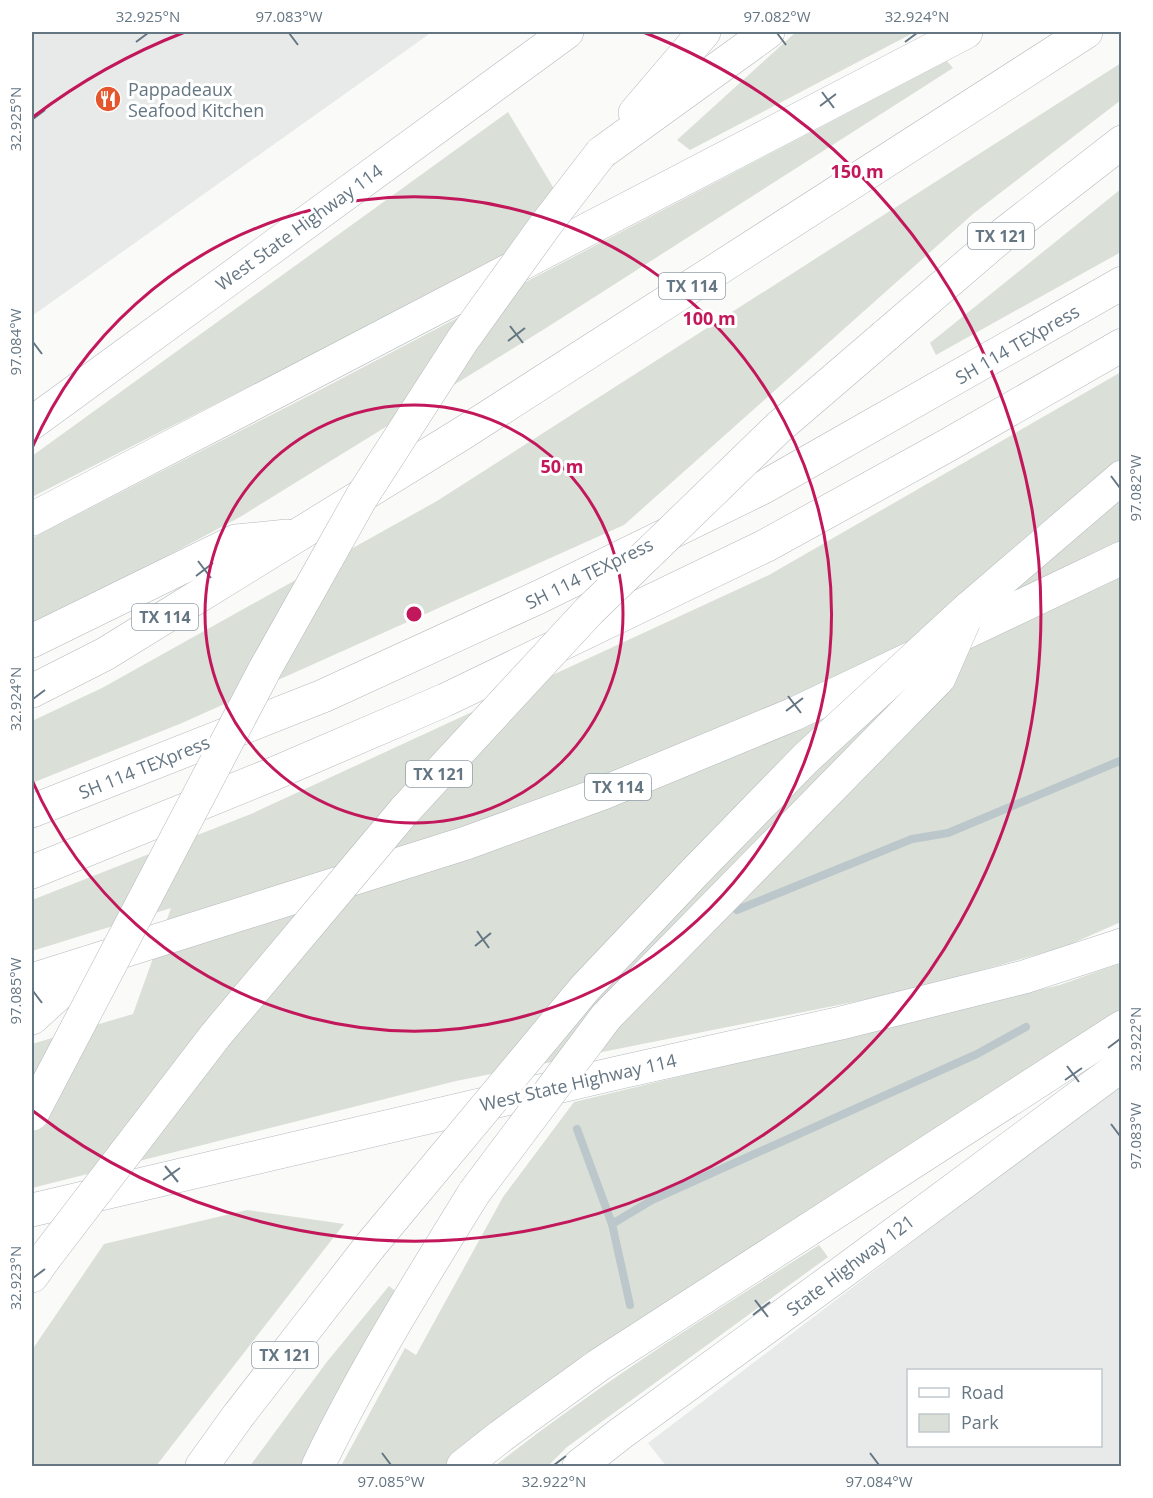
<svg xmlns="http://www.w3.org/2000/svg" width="1153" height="1498" viewBox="0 0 1153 1498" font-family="'Open Sans',sans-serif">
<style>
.built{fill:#e8e9e9;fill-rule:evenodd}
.green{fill:#dadfd7}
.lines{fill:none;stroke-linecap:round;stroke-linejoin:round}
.stream{stroke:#bbc7cb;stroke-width:8}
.secondary-casing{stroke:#b3babf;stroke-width:34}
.motorway-casing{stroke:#b4b9bd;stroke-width:34}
.secondary{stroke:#fff;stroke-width:33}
.motorway{stroke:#fff;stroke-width:33}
.motorway-bridge-casing{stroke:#b4b9bd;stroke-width:34;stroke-linecap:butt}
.motorway-bridge{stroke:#fff;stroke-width:33}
.ticks{fill:none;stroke:#657683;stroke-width:2}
.ring{fill:none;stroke:#c2185b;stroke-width:3}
.labels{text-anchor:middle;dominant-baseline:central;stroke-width:6;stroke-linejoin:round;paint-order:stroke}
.shield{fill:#fff;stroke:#939fa8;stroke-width:1.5}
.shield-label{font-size:16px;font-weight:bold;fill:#657683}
.poi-label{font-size:18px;fill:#657683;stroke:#fff;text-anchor:start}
.street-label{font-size:18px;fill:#657683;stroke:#fff}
.centre{fill:#c2185b;stroke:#fff;stroke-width:3}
.ring-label{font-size:18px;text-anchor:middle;font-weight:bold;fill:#c2185b;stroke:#fff;stroke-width:6;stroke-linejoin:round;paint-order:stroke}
.neatline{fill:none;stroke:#657683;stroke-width:2}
.ticks-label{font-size:15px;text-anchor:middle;fill:#657683}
</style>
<rect width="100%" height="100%" fill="#fafaf8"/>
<g class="built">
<path d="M32 32H432L32 316Z"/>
<path d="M1121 1083V1466H666L648 1443ZM908 1370H1100V1446H908Z"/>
</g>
<g class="green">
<path d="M796 32H915L690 150 677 140Z"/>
<path d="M947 61 953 68 546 328 240 517 57 615 32 627V538L316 392Z"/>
<path d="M1121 63V100L974 213 624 525 182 723 32 783V721L102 688 437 501Z"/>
<path d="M508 112 574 222 32 497V456Z"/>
<path d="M1121 189V252L936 355 930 343Z"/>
<path d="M1121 372V922L1064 947 904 992 456 1081 32 1188V1044L133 1014 171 908 32 951V900L251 814 769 575Z"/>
<path d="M1121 963V1012L621 1335 586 1353 443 1466H341L405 1348 416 1355 503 1197 574 1102 1060 985Z"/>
<path d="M247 1210 344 1224 156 1466H32V1350L104 1244Z"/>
<path d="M819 1245 828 1257 567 1447 548 1466H495C597 1385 709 1315 819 1245Z"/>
<path d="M389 1286 398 1293 300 1466H250L326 1363Z"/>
</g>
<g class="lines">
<g class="stream">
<path d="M737 910 912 839 948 833 1122 760"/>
<path d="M577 1129 612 1224 630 1305"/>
<path d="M612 1224 652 1200 977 1054 1026 1027"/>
</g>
<g class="secondary-casing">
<g id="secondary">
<path d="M32 423 567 32"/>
<path d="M32 1210 617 1073 841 1023 1024 977 1122 945"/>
<path d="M579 1466 620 1434 848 1268 1122 1065"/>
</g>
</g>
<g class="motorway-casing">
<g id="motorway">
<path d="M635 113 704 32"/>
<path d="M601 153 768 32"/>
<path d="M885 336 1005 233 1122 142"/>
<path d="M32 519 966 32"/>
<path d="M969 608 1122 477"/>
<path d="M32 641 236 541 287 536"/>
<path d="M32 691 105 654 463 433 1086 32"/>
<path d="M32 811 323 696 539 597 764 487 1122 283"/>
<path d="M32 872 273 774 445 700 765 546 948 445 1122 345"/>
<path d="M32 980 466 843 603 793 794 714 1122 558"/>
<path d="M32 1018 88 967"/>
<path d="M32 1276 44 1259"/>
<path d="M202 1466 238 1416 370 1246"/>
<path d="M318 1466C363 1372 419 1282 474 1193"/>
<path d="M463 1466 501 1436 599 1365 1122 1027"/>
</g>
</g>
<use href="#secondary" class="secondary"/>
<use href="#motorway" class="motorway"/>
<g class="motorway-bridge-casing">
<g id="motorway-bridge">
<path d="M32 1114 265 669 361 498 462 341 544 227 601 153"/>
<path d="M474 1193 606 1017 939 678 964 621"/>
<path d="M370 1246 585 988 693 874 805 759 969 608"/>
<path d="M44 1259 215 1036 404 811 589 611 779 427 885 336"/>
</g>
</g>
<use href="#motorway-bridge" class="motorway-bridge"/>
</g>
<path class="ticks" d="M289 33 298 45M777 33 786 45M136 42 148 33M905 42 917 33M822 92 834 108M820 106 836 94M33 119 45 110M510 326 523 343M508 341 525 328M33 342 42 354M1111 476 1120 488M198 561 211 578M196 576 213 563M788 696 801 713M33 699 45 690M786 711 803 698M477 931 489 948M475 946 491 933M33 991 42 1003M1108 1048 1120 1039M1067 1066 1079 1082M1065 1080 1082 1068M1111 1124 1120 1136M165 1166 178 1182M163 1180 180 1168M33 1278 45 1269M755 1300 768 1317M753 1315 770 1302M382 1453 391 1465M870 1453 879 1465M554 1465 566 1456"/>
<g class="ring">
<circle cx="414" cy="614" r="209"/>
<path d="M32 448A417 417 0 1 1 32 780"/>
<path d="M33 117A626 626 0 0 1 185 32M643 32A626 626 0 1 1 33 1111"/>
</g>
<defs>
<g id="restaurant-disc" transform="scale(1.35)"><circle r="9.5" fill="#e4572e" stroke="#fff"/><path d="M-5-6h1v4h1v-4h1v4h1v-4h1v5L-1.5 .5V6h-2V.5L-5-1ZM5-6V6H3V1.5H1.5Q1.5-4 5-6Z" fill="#fff"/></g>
</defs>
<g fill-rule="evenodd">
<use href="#restaurant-disc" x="108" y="99"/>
</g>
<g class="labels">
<g class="shield">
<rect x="968" y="223" width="66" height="26" rx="4.5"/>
<rect x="659" y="273" width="66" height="26" rx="4.5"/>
<rect x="132" y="604" width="66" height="26" rx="4.5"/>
<rect x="406" y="761" width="66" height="26" rx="4.5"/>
<rect x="585" y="774" width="66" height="26" rx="4.5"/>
<rect x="252" y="1342" width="66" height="26" rx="4.5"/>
</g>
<g class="shield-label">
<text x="1001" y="236">TX 121</text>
<text x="692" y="286">TX 114</text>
<text x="165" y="617">TX 114</text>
<text x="439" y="774">TX 121</text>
<text x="618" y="787">TX 114</text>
<text x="285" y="1355">TX 121</text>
</g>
<g class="poi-label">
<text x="128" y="89">Pappadeaux<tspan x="128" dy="21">Seafood Kitchen</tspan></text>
</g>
<g class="street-label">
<text transform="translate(299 227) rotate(-36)">West State Highway 114</text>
<text transform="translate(1017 344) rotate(-30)">SH 114 TEXpress</text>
<text transform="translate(589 573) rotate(-26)">SH 114 TEXpress</text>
<text transform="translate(144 767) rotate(-22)">SH 114 TEXpress</text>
<text transform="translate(578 1082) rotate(-13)">West State Highway 114</text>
<text transform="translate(850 1265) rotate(-37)">State Highway 121</text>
</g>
</g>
<circle cx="414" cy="614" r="9" class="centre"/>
<g class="ring-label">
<text x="857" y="178">150 m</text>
<text x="709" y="325">100 m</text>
<text x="562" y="473">50 m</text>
</g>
<rect width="1153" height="1498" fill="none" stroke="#ffffff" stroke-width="66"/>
<rect x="907" y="1369" width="195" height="78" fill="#ffffff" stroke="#c1c8cd" stroke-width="1.5"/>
<rect x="919" y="1388" width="30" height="9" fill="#ffffff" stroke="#c1c8cd" stroke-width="1.5"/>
<text x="961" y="1399" font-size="18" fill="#657683">Road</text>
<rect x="919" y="1414" width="30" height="18" fill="#dadfd7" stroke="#c1c8cd" stroke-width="1.5"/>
<text x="961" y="1429" font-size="18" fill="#657683">Park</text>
<rect x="33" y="33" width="1087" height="1432" class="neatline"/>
<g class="ticks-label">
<text x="148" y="22">32.925°N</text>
<text x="289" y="22">97.083°W</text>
<text x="777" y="22">97.082°W</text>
<text x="917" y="22">32.924°N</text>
<text transform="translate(16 119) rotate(-90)" y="5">32.925°N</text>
<text transform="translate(16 342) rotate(-90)" y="5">97.084°W</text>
<text transform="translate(1136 488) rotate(-90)" y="5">97.082°W</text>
<text transform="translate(16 699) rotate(-90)" y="5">32.924°N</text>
<text transform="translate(16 991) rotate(-90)" y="5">97.085°W</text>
<text transform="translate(1136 1039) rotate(-90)" y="5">32.922°N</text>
<text transform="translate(1136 1136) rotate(-90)" y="5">97.083°W</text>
<text transform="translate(16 1278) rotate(-90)" y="5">32.923°N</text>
<text x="391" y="1487">97.085°W</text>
<text x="554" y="1487">32.922°N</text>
<text x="879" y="1487">97.084°W</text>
</g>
</svg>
